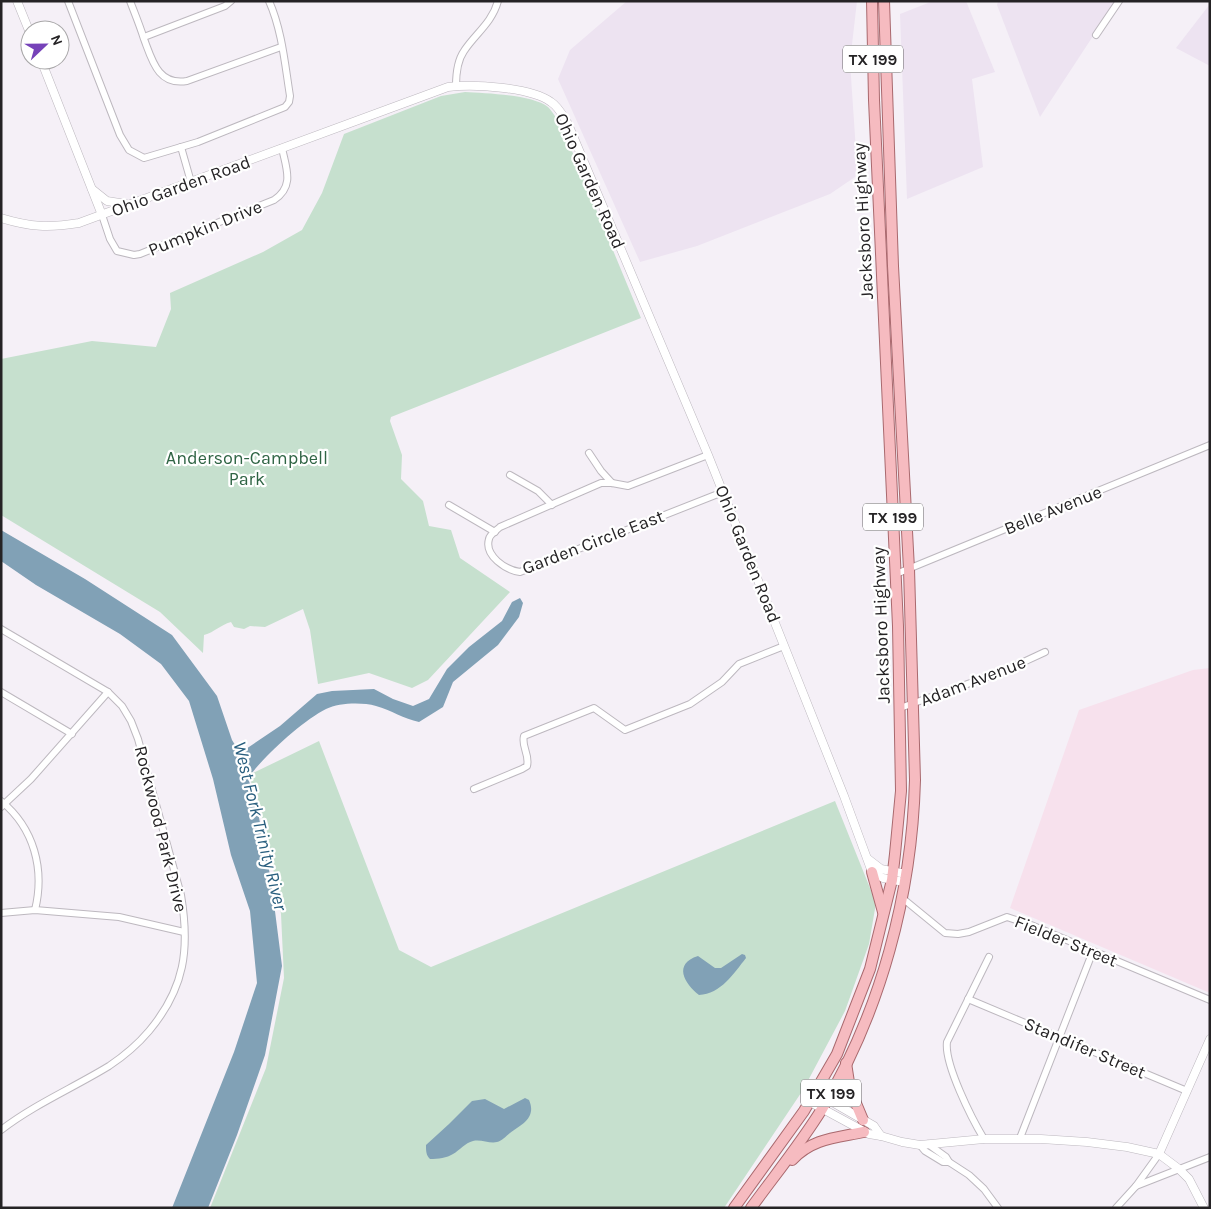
<svg xmlns="http://www.w3.org/2000/svg" width="1211" height="1209" viewBox="0 0 1211 1209" font-family="Karla,sans-serif">
<style>
.built{fill:#ede3f1}
.education{fill:#f7e1ed}
.green{fill:#c6e0ce}
.water{fill:#81a1b6}
.lines{fill:none;stroke-linecap:round;stroke-linejoin:round}
.minor-casing{stroke:#bdb8bf;stroke-width:8}
.tertiary-casing{stroke:#bdb8bf;stroke-width:9}
.primary-casing{stroke:#a9696e;stroke-width:12}
.minor{stroke:#fff;stroke-width:6}
.tertiary{stroke:#fff;stroke-width:8}
.primary{stroke:#f6bbc0;stroke-width:10}
.labels{text-anchor:middle;dominant-baseline:central;stroke-width:4.5;stroke-linejoin:round;paint-order:stroke}
.shield{fill:#fff;stroke:#666566;stroke-width:1}
.shield-label{font-size:16px;font-weight:bold;fill:#252325}
.street-label{font-size:18px;fill:#252325;stroke:#fff}
.park-label{font-size:18px;fill:#2f6444;stroke:#fff}
.water-label{font-size:19px;font-style:italic;fill:#285e7e;stroke:#fff}
</style>
<rect width="100%" height="100%" fill="#f5f0f7"/>
<g class="built">
<path d="M627 1H857L850 62 857 166 855 177 830 194 697 246 640 262 558 79 570 50Z"/>
<path d="M933 1H966L995 72 972 79 983 167 907 199 900 14Z"/>
<path d="M998 1H1116L1040 117 997 5Z"/>
<path d="M1210 4V66L1176 48Z"/>
</g>
<path class="education" d="M1210 668V993L1010 908 1079 710 1193 670Z"/>
<g class="green">
<path d="M465 92C485 93 533 95 548 107 553 112 558 121 562 127L641 318 391 417 390 421 402 455 401 479 423 501 429 526 451 530 460 558 510 592 428 680 412 688 369 673 318 684 310 630 303 609 265 627 250 626 244 629 234 627 231 622C220 625 215 632 204 635L203 653 160 612 1 515V359L92 341 156 347 171 309 170 293 263 252 302 230 322 193 344 134 441 96Z"/>
<path d="M319 741 399 950 431 967 835 801 876 903 869 944 845 1011 803 1090 724 1208H210L266 1068 284 978 281 914 268 838 249 775Z"/>
</g>
<g class="water">
<path d="M1 530 85 579 172 635 217 696 232 740 240 753 280 726 317 694 332 691 374 689 393 699 413 706 429 699 447 669 469 647 502 621 512 602 520 598 523 603 519 617 498 645 453 682 443 707 419 722C404 719 391 710 376 706 361 702 339 703 326 709 302 721 263 757 248 778L256 802 271 880 282 966 265 1055 237 1135 208 1208H172L234 1052 257 983 250 911 231 855 213 779 189 701 161 664 120 634 36 585 1 561Z"/>
<path d="M742 954 745 955 746 958C734 973 721 994 699 995 684 983 673 964 698 956L715 968H721Z"/>
<path d="M525 1098 529 1100C537 1118 521 1125 510 1133 506 1136 502 1141 497 1142 490 1144 481 1139 473 1141 465 1143 460 1150 453 1154 447 1158 438 1159 430 1159 426 1155 426 1151 426 1145L449 1124 472 1101 485 1099 504 1109Z"/>
</g>
<g class="lines">
<g class="minor-casing">
<g id="minor">
<path d="M68 1 120 135 129 150 144 158 198 142 285 107 289 102 290 96C285 65 282 30 269 1"/>
<path d="M130 1C135 14 140 26 144 39 152 60 158 86 187 81L281 47"/>
<path d="M1096 35 1119 1"/>
<path d="M144 37 225 6 231 1"/>
<path d="M456 86C456 75 457 61 464 51 475 34 492 23 498 1"/>
<path d="M181 147 191 182"/>
<path d="M102 215 110 239 117 251 134 255 140 254 274 200C295 186 286 168 282 148"/>
<path d="M589 453 601 471 612 483"/>
<path d="M708 455 628 486 612 483H601L500 527C496 531 490 534 489 539 484 556 506 570 520 572L723 492"/>
<path d="M510 475 538 491 552 505"/>
<path d="M449 505 495 532"/>
<path d="M896 574 1210 445"/>
<path d="M1 629 108 692 122 706 131 721 138 739 181 895C190 949 185 988 149 1031 138 1044 124 1056 109 1066 73 1088 35 1104 1 1130"/>
<path d="M1 692 72 734"/>
<path d="M900 708 1004 671 1045 652"/>
<path d="M474 789 522 769 527 766C530 754 521 747 524 736L594 708 625 730 690 704 722 682 739 664 784 646"/>
<path d="M1 801C34 828 45 869 35 910"/>
<path d="M1 807 31 779 108 692"/>
<path d="M901 897 945 933 958 934 969 932 1007 917 1031 925 1210 1000"/>
<path d="M1 913 35 910 119 917 184 932"/>
<path d="M968 999 1187 1091"/>
<path d="M1020 1138 1093 951"/>
<path d="M984 1139C972 1119 944 1064 947 1042L989 957"/>
<path d="M928 1144 946 1157 949 1162"/>
<path d="M920 1145 925 1151 943 1162H949L969 1175 984 1189 998 1208"/>
<path d="M1136 1186 1159 1154"/>
<path d="M1116 1208 1136 1186 1210 1157"/>
</g>
</g>
<g class="tertiary-casing">
<g id="tertiary">
<path d="M17 1 30 33"/>
<path d="M41 60 102 215"/>
<path d="M92 189 107 201 126 204"/>
<path d="M1 218C31 227 48 228 79 223L448 87C474 84 530 87 551 102 559 107 563 116 568 124L708 455 844 796 872 872 883 878 904 882"/>
<path d="M868 859 881 869 906 874"/>
<path d="M815 1092 874 1126 881 1136"/>
<path d="M810 1102 869 1134 881 1136 902 1142 920 1145 984 1139H1041L1087 1142 1127 1147 1159 1154 1179 1169 1189 1179 1204 1208"/>
<path d="M1159 1154 1210 1039"/>
</g>
</g>
<g class="primary-casing">
<g id="primary">
<path d="M872 872 883 912"/>
<path d="M846 1063 850 1089 863 1120"/>
<path d="M792 1160C813 1138 836 1138 864 1132"/>
<path d="M734 1208 804 1111 837 1054 870 969 892 880 895 854 901 791 898 626 874 100 872 1"/>
<path d="M751 1208C775 1175 801 1143 822 1109 881 1011 912 894 915 780L909 569 893 266 884 1"/>
</g>
</g>
<use href="#minor" class="minor"/>
<use href="#tertiary" class="tertiary"/>
<use href="#primary" class="primary"/>
</g>
<g class="labels">
<g class="shield">
<rect x="843" y="45.5" width="60" height="27" rx="4"/>
<rect x="863" y="503.5" width="60" height="27" rx="4"/>
<rect x="801" y="1079.5" width="60" height="27" rx="4"/>
</g>
<g class="shield-label">
<text x="873" y="59">TX 199</text>
<text x="893" y="517">TX 199</text>
<text x="831" y="1093">TX 199</text>
</g>
<g class="street-label">
<text transform="translate(590 181) rotate(66)">Ohio Garden Road</text>
<text transform="translate(181 186) rotate(-20)">Ohio Garden Road</text>
<text transform="translate(863 221) rotate(-93)">Jacksboro Highway</text>
<text transform="translate(205 228) rotate(-22)">Pumpkin Drive</text>
<text transform="translate(1053 510) rotate(-22)">Belle Avenue</text>
<text transform="translate(593 542) rotate(-21)">Garden Circle East</text>
<text transform="translate(748 554) rotate(68)">Ohio Garden Road</text>
<text transform="translate(881 625) rotate(-92)">Jacksboro Highway</text>
<text transform="translate(973 681) rotate(-21)">Adam Avenue</text>
<text transform="translate(161 829) rotate(76)">Rockwood Park Drive</text>
<text transform="translate(1066 941) rotate(22)">Fielder Street</text>
<text transform="translate(1085 1048) rotate(23)">Standifer Street</text>
</g>
<g class="park-label">
<text x="247" y="458">Anderson-Campbell<tspan x="247" dy="21">Park</tspan></text>
</g>
<g class="water-label">
<text transform="translate(260 826) rotate(76)">West Fork Trinity River</text>
</g>
</g>
<rect width="1211" height="1209" fill="none" stroke="#252325" stroke-width="5"/>
<g transform="translate(45 45) rotate(68)"><circle r="24" fill="#ffffff" stroke="#a8a7a8"/>
<path d="M0-4L9 19L0 12L-9 19Z" fill="#7642b9"/>
<text y="-8" font-size="14" font-weight="bold" text-anchor="middle" fill="#252325">N</text>
</g>
</svg>
